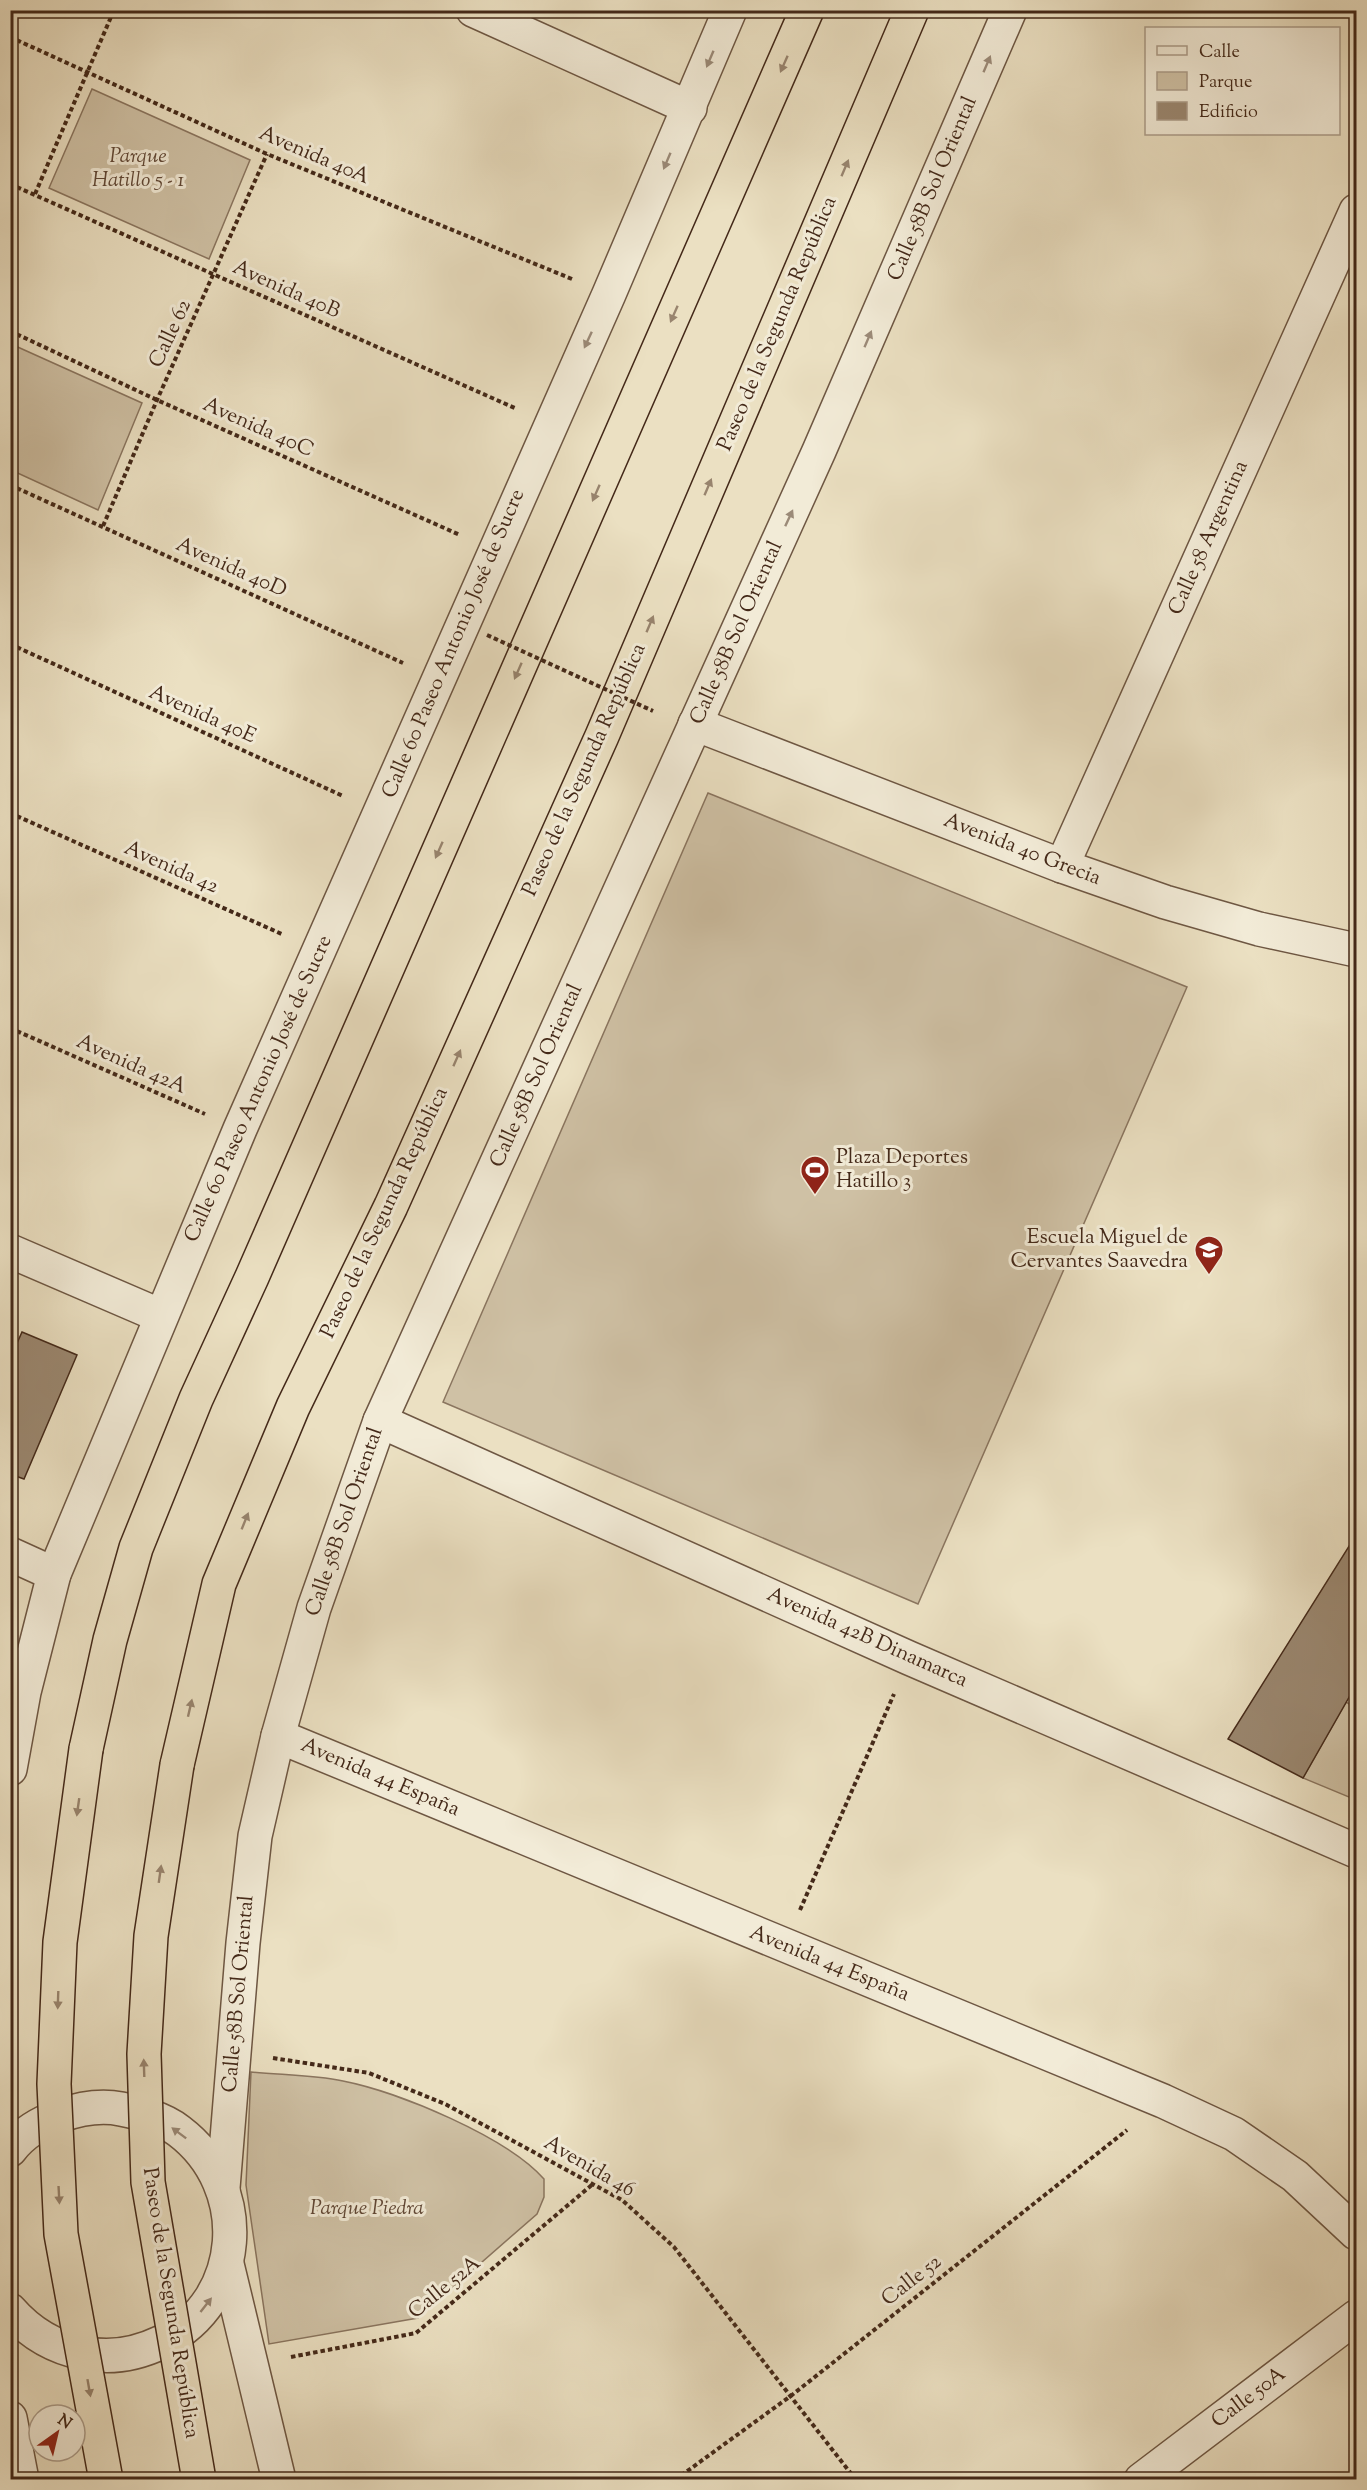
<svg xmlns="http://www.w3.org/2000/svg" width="1367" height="2490" viewBox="0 0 1367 2490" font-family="'Sorts Mill Goudy',serif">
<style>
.green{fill:#cfc1a5;stroke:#8a755f;stroke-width:1.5}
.building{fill:#9b8871;stroke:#442919;stroke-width:1.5}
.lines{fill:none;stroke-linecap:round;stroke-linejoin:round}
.minor-casing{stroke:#6e5743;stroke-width:36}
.highway-casing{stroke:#442919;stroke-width:36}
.path{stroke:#442919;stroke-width:4;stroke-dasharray:4.5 3;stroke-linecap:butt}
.minor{stroke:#f2ebd7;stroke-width:33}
.highway{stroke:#ebe0c2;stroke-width:33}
.highway-bridge-casing{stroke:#442919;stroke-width:36;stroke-linecap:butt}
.path-bridge{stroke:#442919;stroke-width:4;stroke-dasharray:4.5 3;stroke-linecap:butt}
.highway-bridge{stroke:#ebe0c2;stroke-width:33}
.oneway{fill:#9b8a78}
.oneway2{fill:#98846e}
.labels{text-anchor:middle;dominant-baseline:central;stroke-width:6;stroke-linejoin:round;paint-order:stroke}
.street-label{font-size:21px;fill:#442919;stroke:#f2ebd7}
.park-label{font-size:21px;font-style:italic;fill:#604735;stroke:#f2ebd7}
.poi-label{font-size:21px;fill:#442919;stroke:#f2ebd7;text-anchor:start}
</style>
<rect width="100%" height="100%" fill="#ebe0c2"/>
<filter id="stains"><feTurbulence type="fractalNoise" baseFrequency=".00333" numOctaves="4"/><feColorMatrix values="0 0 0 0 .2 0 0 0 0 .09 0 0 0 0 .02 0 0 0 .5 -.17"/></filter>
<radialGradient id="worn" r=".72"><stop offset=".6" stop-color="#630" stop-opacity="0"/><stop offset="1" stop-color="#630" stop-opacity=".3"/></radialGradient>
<g class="green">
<path d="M92 89 250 160 209 259 49 188Z"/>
<path d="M11 344 142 403 98 510 11 470Z"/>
<path d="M708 793 1187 987 918 1604 443 1402Z"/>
<path d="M1346 1702 1356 1708V1800L1303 1778Z"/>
<path d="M251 2072C281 2075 314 2075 343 2081 399 2092 507 2137 544 2179V2197L537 2214 418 2318 269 2344 246 2185Z"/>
</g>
<g class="building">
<path d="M22 1332 77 1355 24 1479 10 1474V1359Z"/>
<path d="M1356 1535V1685L1303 1778 1228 1739Z"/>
</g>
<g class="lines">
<g class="minor-casing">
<g id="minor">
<path d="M473 10 690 108"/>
<path d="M695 724 1062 866 1165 902 1259 929 1356 950"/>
<path d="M1062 866 1356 211"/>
<path d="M10 1251 161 1316"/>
<path d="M380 1421 909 1658 1356 1851"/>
<path d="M10 1554 54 1574"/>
<path d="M278 1736 1163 2101 1234 2134 1295 2176 1356 2233"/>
<path d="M10 1769 24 1692 54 1574 240 1129 609 294 730 10"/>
<path d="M10 2150C32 2120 85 2102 121 2109 141 2113 162 2118 179 2131 253 2187 245 2301 162 2342 137 2354 110 2359 83 2353 53 2347 30 2333 10 2310"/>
<path d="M223 2188 243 1943 255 1836 278 1736 314 1608 380 1421 819 451 1010 10"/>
<path d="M227 2264 279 2480"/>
<path d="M10 2418 22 2480"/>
<path d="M1141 2480 1356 2317"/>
</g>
</g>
<g class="highway-casing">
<g id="highway">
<path d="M86 1749 110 1640 136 1548 196 1399 252 1277 807 10"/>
<path d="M177 1765 219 1584 293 1407 391 1206 602 736 912 10"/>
</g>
</g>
<g class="path">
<path d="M10 37 267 154 572 279"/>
<path d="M10 184 517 409"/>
<path d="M35 194 114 10"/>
<path d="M10 331 157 400 460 535"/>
<path d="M10 485 403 663"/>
<path d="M103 526 157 400 267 154"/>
<path d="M10 644 343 796"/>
<path d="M10 813 284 935"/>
<path d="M10 1028 205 1114"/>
<path d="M800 1910 894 1694"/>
<path d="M273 2058 369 2073 445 2104 622 2200 674 2247 856 2480"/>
<path d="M291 2357 416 2333 593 2184"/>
<path d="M675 2480 792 2395 1127 2130"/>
</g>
<use href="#minor" class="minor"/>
<use href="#highway" class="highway"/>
<g class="highway-bridge-casing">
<g id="highway-bridge">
<path d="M86 1749 60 1942 54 2084 61 2234 106 2480"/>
<path d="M177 1765 151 1936 144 2054 148 2182 199 2480"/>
</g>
</g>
<path class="path-bridge" d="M487 635 653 711"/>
<use href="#highway-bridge" class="highway-bridge"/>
</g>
<defs><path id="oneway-solid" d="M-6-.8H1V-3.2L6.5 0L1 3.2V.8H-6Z" transform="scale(1.5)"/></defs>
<g class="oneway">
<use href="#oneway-solid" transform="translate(710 59) rotate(113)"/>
<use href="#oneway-solid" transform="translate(987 64) rotate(-67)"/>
<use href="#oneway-solid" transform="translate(667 161) rotate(113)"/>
<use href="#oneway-solid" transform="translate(868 339) rotate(-67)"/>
<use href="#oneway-solid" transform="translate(588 340) rotate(115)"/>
<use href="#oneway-solid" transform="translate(789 518) rotate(-65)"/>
<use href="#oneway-solid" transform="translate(179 2133) rotate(-143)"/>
<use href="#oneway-solid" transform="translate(206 2305) rotate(-52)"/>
</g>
<g class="oneway2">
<use href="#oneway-solid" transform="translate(784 64) rotate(114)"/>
<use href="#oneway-solid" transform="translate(845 168) rotate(-67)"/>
<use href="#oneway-solid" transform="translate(674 314) rotate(114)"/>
<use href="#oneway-solid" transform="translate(708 487) rotate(-67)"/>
<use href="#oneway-solid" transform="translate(596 493) rotate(114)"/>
<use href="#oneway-solid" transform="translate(650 624) rotate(-67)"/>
<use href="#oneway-solid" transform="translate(518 671) rotate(114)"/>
<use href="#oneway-solid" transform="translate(439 850) rotate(114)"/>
<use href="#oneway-solid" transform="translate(457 1058) rotate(-66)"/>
<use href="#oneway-solid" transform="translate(245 1521) rotate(-68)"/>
<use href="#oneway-solid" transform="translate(190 1708) rotate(-77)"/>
<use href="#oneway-solid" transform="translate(78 1807) rotate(98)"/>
<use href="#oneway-solid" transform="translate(160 1874) rotate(-82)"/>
<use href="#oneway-solid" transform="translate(58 2000) rotate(92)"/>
<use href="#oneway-solid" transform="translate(144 2068) rotate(-92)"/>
<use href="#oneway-solid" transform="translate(59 2195) rotate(87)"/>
<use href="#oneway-solid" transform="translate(89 2388) rotate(80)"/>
</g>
<defs>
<g id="stadium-pin" transform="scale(1.5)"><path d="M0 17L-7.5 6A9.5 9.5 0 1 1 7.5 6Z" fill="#8f2418" stroke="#f2ebd7"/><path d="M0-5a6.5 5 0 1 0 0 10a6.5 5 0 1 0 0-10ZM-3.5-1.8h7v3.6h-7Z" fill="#fff"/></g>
<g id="school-pin" transform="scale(1.5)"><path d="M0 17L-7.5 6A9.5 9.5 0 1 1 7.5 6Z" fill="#8f2418" stroke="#f2ebd7"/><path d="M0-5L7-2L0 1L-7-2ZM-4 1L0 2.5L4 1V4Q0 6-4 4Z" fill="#fff"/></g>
</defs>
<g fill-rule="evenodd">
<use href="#stadium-pin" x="815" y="1170"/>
<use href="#school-pin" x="1209" y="1250"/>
</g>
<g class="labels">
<g class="street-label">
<text transform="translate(314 156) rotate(23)">Avenida 40A</text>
<text transform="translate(933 189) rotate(-67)">Calle 58B Sol Oriental</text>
<text transform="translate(286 290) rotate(24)">Avenida 40B</text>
<text transform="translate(778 324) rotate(-67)">Paseo de la Segunda República</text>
<text transform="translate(171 334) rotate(-65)">Calle 62</text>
<text transform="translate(258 428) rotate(24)">Avenida 40C</text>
<text transform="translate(1209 538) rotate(-66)">Calle 58 Argentina</text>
<text transform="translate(231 568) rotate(24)">Avenida 40D</text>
<text transform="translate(737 633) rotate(-66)">Calle 58B Sol Oriental</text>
<text transform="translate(454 644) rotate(-67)">Calle 60 Paseo Antonio José de Sucre</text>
<text transform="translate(202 715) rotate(24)">Avenida 40E</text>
<text transform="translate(585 770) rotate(-66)">Paseo de la Segunda República</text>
<text transform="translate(1022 850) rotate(21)">Avenida 40 Grecia</text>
<text transform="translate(171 868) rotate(24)">Avenida 42</text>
<text transform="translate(131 1065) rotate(24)">Avenida 42A</text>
<text transform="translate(537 1076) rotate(-66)">Calle 58B Sol Oriental</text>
<text transform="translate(259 1089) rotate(-66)">Calle 60 Paseo Antonio José de Sucre</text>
<text transform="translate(385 1213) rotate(-65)">Paseo de la Segunda República</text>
<text transform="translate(345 1522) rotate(-71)">Calle 58B Sol Oriental</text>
<text transform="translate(867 1638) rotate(24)">Avenida 42B Dinamarca</text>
<text transform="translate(380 1778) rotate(23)">Avenida 44 España</text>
<text transform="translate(829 1964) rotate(22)">Avenida 44 España</text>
<text transform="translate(239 1994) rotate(-85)">Calle 58B Sol Oriental</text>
<text transform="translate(589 2167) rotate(30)">Avenida 46</text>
<text transform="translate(912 2281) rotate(-38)">Calle 52</text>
<text transform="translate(445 2288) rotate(-39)">Calle 52A</text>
<text transform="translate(170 2303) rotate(81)">Paseo de la Segunda República</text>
<text transform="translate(1249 2398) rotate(-37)">Calle 50A</text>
</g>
<g class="park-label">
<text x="138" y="157">Parque<tspan x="138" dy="24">Hatillo 5 - 1</tspan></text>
<text x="367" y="2209">Parque Piedra</text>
</g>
<g class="poi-label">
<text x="836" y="1158">Plaza Deportes<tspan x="836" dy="24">Hatillo 3</tspan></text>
<text x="1188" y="1238" text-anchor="end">Escuela Miguel de<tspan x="1188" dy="24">Cervantes Saavedra</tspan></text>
</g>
</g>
<rect width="1367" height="2490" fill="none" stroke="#ebe0c2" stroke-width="36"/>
<rect x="12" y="12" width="1343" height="2466" fill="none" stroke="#442919" stroke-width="3"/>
<rect x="18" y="18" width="1331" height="2454" fill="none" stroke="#442919" stroke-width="1.5"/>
<rect x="1145" y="27" width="195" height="108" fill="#f2ebd7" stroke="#ac9d8b" stroke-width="1.5"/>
<rect x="1157" y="46" width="30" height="9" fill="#f2ebd7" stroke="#ac9d8b" stroke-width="1.5"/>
<text x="1199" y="57" font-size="18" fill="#442919">Calle</text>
<rect x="1157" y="72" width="30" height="18" fill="#cfc1a5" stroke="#ac9d8b" stroke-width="1.5"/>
<text x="1199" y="87" font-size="18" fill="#442919">Parque</text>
<rect x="1157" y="102" width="30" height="18" fill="#9b8871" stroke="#ac9d8b" stroke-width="1.5"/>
<text x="1199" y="117" font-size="18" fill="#442919">Edificio</text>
<g transform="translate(57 2433) rotate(34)"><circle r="28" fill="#f2ebd7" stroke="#ac9d8b" stroke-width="1.5"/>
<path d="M0-4.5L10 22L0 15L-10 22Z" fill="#8f2418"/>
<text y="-9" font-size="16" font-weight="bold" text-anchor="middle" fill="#442919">N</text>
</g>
<rect width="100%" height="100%" filter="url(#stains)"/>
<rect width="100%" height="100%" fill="url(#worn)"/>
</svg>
